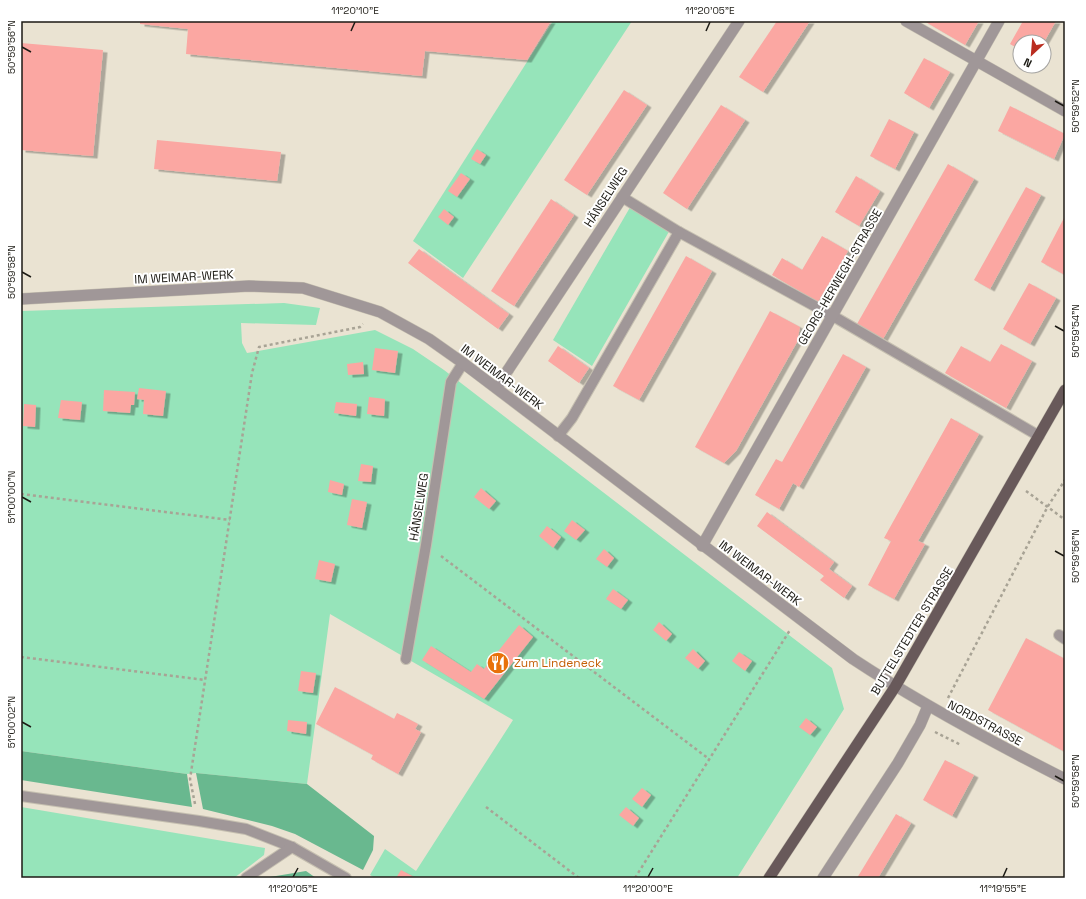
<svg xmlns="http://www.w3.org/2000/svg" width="1086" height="899" viewBox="0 0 1086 899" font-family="'Space Grotesk',sans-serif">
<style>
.green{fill:#96e4ba}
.forest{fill:#69b88f}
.building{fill:#fba7a2;filter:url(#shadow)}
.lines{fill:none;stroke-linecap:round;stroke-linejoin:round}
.service-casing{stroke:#c5bfb0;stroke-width:12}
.minor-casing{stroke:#c5bfb0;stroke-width:12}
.primary-casing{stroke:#c5bfb0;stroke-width:12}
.path{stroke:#a8a395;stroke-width:2.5;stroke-dasharray:3 3;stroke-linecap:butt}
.service{stroke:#a09798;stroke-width:10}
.minor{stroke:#a09798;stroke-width:11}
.primary{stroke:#68595a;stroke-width:11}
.ticks{fill:none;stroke:#1c1a14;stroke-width:1.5}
.labels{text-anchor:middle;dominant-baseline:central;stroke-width:4;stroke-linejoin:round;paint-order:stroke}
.street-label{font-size:12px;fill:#1c1a14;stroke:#fff}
.food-label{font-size:12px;fill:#c56008;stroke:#fff;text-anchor:start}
.neatline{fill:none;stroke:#1c1a14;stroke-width:1.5}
.ticks-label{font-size:10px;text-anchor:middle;fill:#1c1a14}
</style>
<defs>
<filter id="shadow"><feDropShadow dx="4.5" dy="2.5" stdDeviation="0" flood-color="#0004"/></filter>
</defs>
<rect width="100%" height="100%" fill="#eae3d2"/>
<g class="green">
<path d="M553 21H632L463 278 413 241Z"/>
<path d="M632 204 671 228 592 366 553 340Z"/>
<path d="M284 303 320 308 316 325 241 323 242 343 247 353 375 330 413 349 444 370 832 668 844 709 737 878H375L370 875 385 849 416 871 513 720 330 614 307 784 196 773 187 774 21 751V311Z"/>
<path d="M21 807 265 848 264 855 234 878H21Z"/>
</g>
<g class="forest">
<path d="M21 751 187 774 192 807 21 780Z"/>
<path d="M196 773 307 784 374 836 373 850 363 870 295 834 272 826 203 809Z"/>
<path d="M306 871 316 878H268L270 877Z"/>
</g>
<g class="building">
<path d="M140 21H551L527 60 425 51 422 76 186 54 188 29 140 24Z"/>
<path d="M777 21H810L763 92 739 77Z"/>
<path d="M924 21H979L965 45Z"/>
<path d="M1023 21H1056L1044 42H1020V50L1010 44Z"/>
<path d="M21 43 103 50 93 156 21 150Z"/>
<path d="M924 58 950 72 929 108 904 93Z"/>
<path d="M624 90 647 105 587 195 564 180Z"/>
<path d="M721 105 745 120 687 209 663 193Z"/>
<path d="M1010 106 1065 134 1054 159 998 131Z"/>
<path d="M889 119 914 132 895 169 870 156Z"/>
<path d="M157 140 281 152 277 181 154 169Z"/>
<path d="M477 149 486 155 480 164 471 159Z"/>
<path d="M948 164 974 179 883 339 857 324Z"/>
<path d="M461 173 470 179 457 197 448 191Z"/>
<path d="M856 176 880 191 859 226 835 212Z"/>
<path d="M1026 187 1041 195 990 289 974 280Z"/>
<path d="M551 199 574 215 514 306 491 291Z"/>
<path d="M444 209 454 217 448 225 438 217Z"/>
<path d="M1065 216V275L1041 262Z"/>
<path d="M822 236 848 251 818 302 772 275 782 258 802 270Z"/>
<path d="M419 249 509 314 498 329 408 263Z"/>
<path d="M686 256 712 271 639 400 613 386Z"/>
<path d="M1029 283 1056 298 1030 344 1003 329Z"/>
<path d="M770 311 800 327 797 342 736 451 724 463 695 447Z"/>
<path d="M1001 344 1032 361 1006 408 945 373 961 346 990 362Z"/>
<path d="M558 346 589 368 579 383 548 361Z"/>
<path d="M375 348 398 351 395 373 372 370Z"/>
<path d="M843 354 866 367 799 487 793 483 779 509 755 495 776 459 782 462Z"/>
<path d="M363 362 364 374 348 375 347 364Z"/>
<path d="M139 388 166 391 163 416 143 414 144 400 137 399Z"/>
<path d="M104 390 135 392 134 405H131L130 413 103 411Z"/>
<path d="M369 397 385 399 384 416 367 414Z"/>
<path d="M61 400 82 402 80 420 58 418Z"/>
<path d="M336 402 357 404 356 416 334 413Z"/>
<path d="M24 404 36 405 35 427 23 426Z"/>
<path d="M951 418 979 434 918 541 925 544 894 599 868 585 891 541 884 538Z"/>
<path d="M361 464 373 466 371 482 358 481Z"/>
<path d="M330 480 344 484 342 495 328 492Z"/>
<path d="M481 488 496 501 489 509 474 497Z"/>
<path d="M352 499 367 502 362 528 347 525Z"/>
<path d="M767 512 834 562 829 569 852 586 844 598 820 580 824 576 757 526Z"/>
<path d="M572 520 585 530 576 540 564 531Z"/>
<path d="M547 526 561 537 553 548 539 536Z"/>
<path d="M604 549 614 558 607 567 596 559Z"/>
<path d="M319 560 335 564 331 582 315 579Z"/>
<path d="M613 589 628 600 621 609 606 599Z"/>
<path d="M659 622 672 634 666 641 653 630Z"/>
<path d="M519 625 533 637 484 699 422 660 431 646 471 672 477 664 484 669Z"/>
<path d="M1026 638 1065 659V752L988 710Z"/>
<path d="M693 649 705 661 698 669 685 658Z"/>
<path d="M739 652 752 661 745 671 732 661Z"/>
<path d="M301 671 316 673 313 693 298 691Z"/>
<path d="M335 687 394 719 397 713 418 724 415 729 421 732 398 774 371 759 373 755 316 724Z"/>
<path d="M806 718 817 727 810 735 799 727Z"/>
<path d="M288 720 307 722 306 734 287 731Z"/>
<path d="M945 760 974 775 952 816 923 800Z"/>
<path d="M642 788 651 795 642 807 632 799Z"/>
<path d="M626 807 639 818 633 826 619 815Z"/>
<path d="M896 814 911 823 878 878H857Z"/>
<path d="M401 870 416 878H396Z"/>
</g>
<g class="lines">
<g class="service-casing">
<g id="service">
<path d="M622 197 679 232 833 316 1039 436"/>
<path d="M497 388 508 370"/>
<path d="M558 436 572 418 679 232"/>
<path d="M1059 635 1065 639"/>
<path d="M406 659 426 545 451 382 463 363"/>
<path d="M21 796 199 821 246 829 292 847 346 878"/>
<path d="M246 878 292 847"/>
</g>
</g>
<g class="minor-casing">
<g id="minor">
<path d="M906 21 1065 111"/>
<path d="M21 299 249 286 303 288 380 312 429 339 463 363 853 659C921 704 992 742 1065 779"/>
<path d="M508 370 739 21"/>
<path d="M702 546 999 21"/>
<path d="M823 878 898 763 920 725 928 706"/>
</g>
</g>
<g class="primary-casing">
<path id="primary" d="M769 878 895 687 1065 390"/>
</g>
<g class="path">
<path d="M1026 491 1064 519"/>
<path d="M21 494 230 520"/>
<path d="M441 556 709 759"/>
<path d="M21 657 205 680"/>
<path d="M948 698 1048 506 1065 480"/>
<path d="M935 732 961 745"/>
<path d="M195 804 190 779 252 373 259 347 360 327 363 324"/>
<path d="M486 807 579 878"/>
<path d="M635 878 790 630"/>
</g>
<use href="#service" class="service"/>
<use href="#minor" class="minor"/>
<use href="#primary" class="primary"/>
</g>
<path class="ticks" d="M351 31 355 22M706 31 710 22M22 47 31 52M1055 101 1064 106M22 272 31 277M1055 326 1064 331M22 497 31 502M1055 551 1064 556M22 722 31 727M1055 776 1064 781M293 877 298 868M648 877 653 868M1003 877 1007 868"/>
<defs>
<g id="restaurant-disc" transform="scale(1.15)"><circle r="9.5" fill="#e8710a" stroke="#fff"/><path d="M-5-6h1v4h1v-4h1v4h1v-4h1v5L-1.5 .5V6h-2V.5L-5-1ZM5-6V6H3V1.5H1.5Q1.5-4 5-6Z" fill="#fff"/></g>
</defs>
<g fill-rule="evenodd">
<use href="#restaurant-disc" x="498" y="663"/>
</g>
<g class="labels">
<g class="street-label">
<text transform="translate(606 197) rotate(-57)">HÄNSELWEG</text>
<text transform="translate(184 277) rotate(-3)">IM WEIMAR-WERK</text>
<text transform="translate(840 277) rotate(-60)">GEORG-HERWEGH-STRASSE</text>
<text transform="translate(502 377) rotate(37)">IM WEIMAR-WERK</text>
<text transform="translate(419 507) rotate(-81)">HÄNSELWEG</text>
<text transform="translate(760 573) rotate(37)">IM WEIMAR-WERK</text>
<text transform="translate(912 631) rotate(-59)">BUTTELSTEDTER STRASSE</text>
<text transform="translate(985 723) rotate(28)">NORDSTRASSE</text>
</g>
<g class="food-label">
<text x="514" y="663">Zum Lindeneck</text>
</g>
</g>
<rect width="1086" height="899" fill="none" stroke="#ffffff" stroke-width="44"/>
<g transform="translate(1032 54) rotate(206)"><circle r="19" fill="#ffffff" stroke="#a4a3a1"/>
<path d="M0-3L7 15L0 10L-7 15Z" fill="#ba2d20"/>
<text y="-6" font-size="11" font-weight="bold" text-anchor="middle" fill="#1c1a14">N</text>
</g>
<rect x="22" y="22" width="1042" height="855" class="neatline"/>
<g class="ticks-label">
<text x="355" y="14">11°20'10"E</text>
<text x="710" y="14">11°20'05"E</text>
<text transform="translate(11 47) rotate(-90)" y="4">50°59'56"N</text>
<text transform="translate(1075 106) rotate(-90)" y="4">50°59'52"N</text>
<text transform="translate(11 272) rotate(-90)" y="4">50°59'58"N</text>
<text transform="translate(1075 331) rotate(-90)" y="4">50°59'54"N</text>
<text transform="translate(11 497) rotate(-90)" y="4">51°00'00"N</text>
<text transform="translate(1075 556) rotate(-90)" y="4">50°59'56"N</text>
<text transform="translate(11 722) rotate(-90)" y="4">51°00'02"N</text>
<text transform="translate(1075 781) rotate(-90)" y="4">50°59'58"N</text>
<text x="293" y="892">11°20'05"E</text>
<text x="648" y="892">11°20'00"E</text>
<text x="1003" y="892">11°19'55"E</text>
</g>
</svg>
